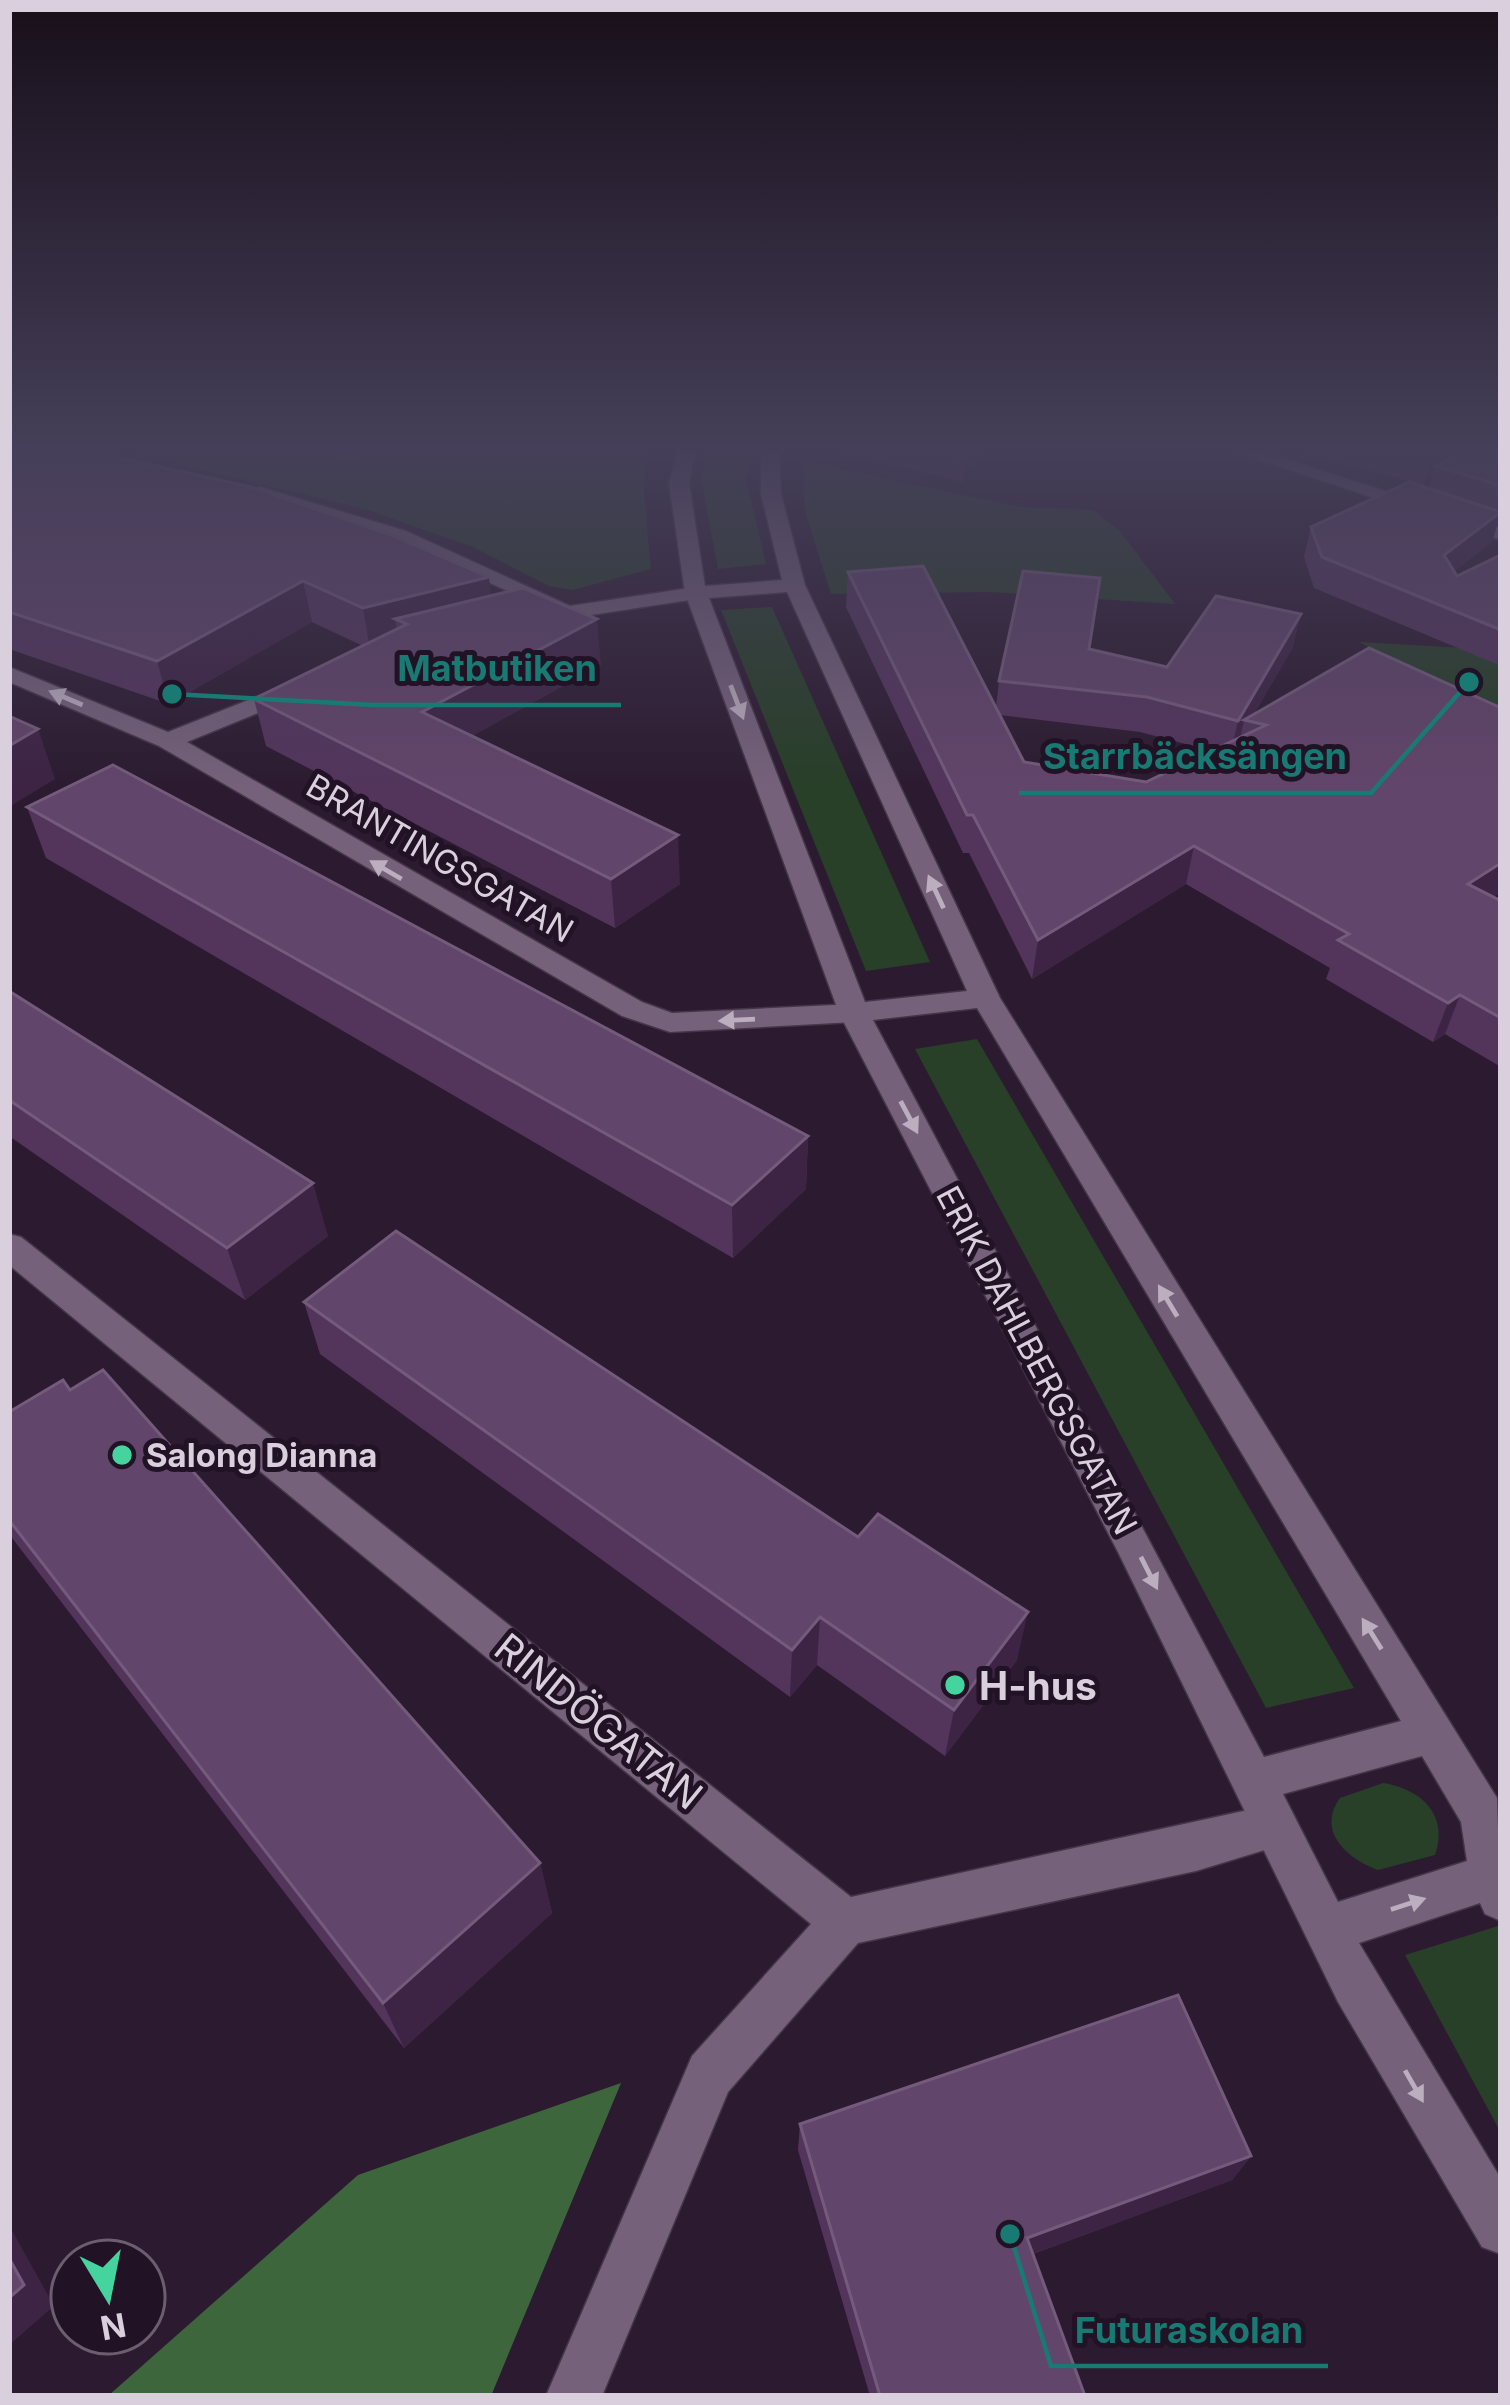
<svg xmlns="http://www.w3.org/2000/svg" width="1510" height="2405" viewBox="0 0 1510 2405" font-family="Inter,sans-serif">
<style>
.green{fill:#283f28}
.forest{fill:#3e663d}
.lines{fill:none;stroke-linecap:round;stroke-linejoin:round}
.minor-casing{stroke:#443547;stroke-width:3}
.tertiary-casing{stroke:#443547;stroke-width:3}
.minor{fill:#75617a;fill-rule:evenodd}
.tertiary{fill:#75617a;fill-rule:evenodd}
.wall{fill:#53355c;fill-rule:evenodd}
.shaded-wall{fill:#3d2344}
.building{fill:#62456a;stroke:#745b7c;stroke-width:3}
.oneway{fill:#bcaebf}
.poi-dot{fill:#46d49e;stroke:#221226;stroke-width:4.5}
.labels{text-anchor:middle;dominant-baseline:central;stroke-width:10;stroke-linejoin:round;paint-order:stroke}
.street-label{font-size:33px;fill:#dacfdd;stroke:#221226}
.poi-label{font-size:33px;font-weight:bold;fill:#dacfdd;stroke:#221226;text-anchor:start}
.near-poi-label{font-size:39px;font-weight:bold;fill:#dacfdd;stroke:#221226;text-anchor:start}
.near-street-label{font-size:39px;fill:#dacfdd;stroke:#221226}
.leader{fill:none;stroke:#197a74;stroke-width:4.5}
.callout-dot{fill:#197a74;stroke:#221226;stroke-width:4.5}
.callout-label{font-size:36px;text-anchor:middle;font-weight:bold;fill:#197a74;stroke:#221226;stroke-width:10;stroke-linejoin:round;paint-order:stroke}
</style>
<rect width="100%" height="100%" fill="#2c1b30"/>
<g class="green">
<path d="M130 452H646L644 495 651 569 572 590 549 586 473 547 368 510Z"/>
<path d="M708 452H752L746 479 766 564 718 569 701 479Z"/>
<path d="M803 461 1019 507 1093 510 1120 531 1175 604 989 592 831 594 805 511Z"/>
<path d="M772 607 930 962 866 971 721 610Z"/>
<path d="M1359 642 1482 649 1501 656V749L1489 708Z"/>
<path d="M977 1039 1354 1688 1266 1708 915 1049Z"/>
<path d="M1383 1783C1421 1789 1449 1815 1435 1855L1378 1870C1347 1859 1316 1831 1340 1798Z"/>
<path d="M1498 1926 1501 1930V2133L1405 1955Z"/>
</g>
<path class="forest" d="M621 2083 491 2396H108L358 2175Z"/>
<g class="lines">
<g class="minor-casing">
<g id="minor">
<path d="M1235 452H1263L1501 528V540Z"/>
<path d="M260 487 406 531 570 606 696 587 707 593 696 599 532 624 524 623V613L548 609 392 539 253 497V489Z"/>
<path d="M9 667 168 732 286 685H302V695L187 742 642 1002 672 1013 854 1004 869 1013 854 1022 670 1032 622 1016 159 746 9 682Z"/>
<path d="M9 1234 21 1237 851 1897 1275 1804 1291 1810 1298 1826 1291 1842 1196 1871 858 1943 728 2092 602 2396H546L692 2056 811 1924 9 1265Z"/>
</g>
</g>
<g class="tertiary-casing">
<path id="tertiary" d="M677 452H695L689 483 705 586 782 580 761 494V452H779L781 494 805 585 1000 998 1497 1798 1501 1921 1485 1914 1480 1903 1359 1943 1501 2179V2254L1482 2247 1338 2002 1119 1554 839 1013 685 593 669 483ZM787 592 967 991 865 1002 709 598ZM977 1008 1401 1721 1264 1757 873 1020ZM1422 1756 1461 1822 1467 1861 1338 1902 1283 1794Z"/>
</g>
<use href="#minor" class="minor"/>
<use href="#tertiary" class="tertiary"/>
</g>
<g class="wall">
<path d="M9 452 491 596 601 665 472 736 680 884 615 928 266 746 254 699 363 646 312 622 169 704 9 649Z"/>
<path d="M299 452H358L359 460Z"/>
<path d="M843 452H982L963 482Z"/>
<path d="M1302 452H1455L1447 461 1501 452V523L1498 522 1492 542 1454 571 1457 576 1501 555V666L1314 588 1304 557 1311 527 1429 488 1433 474 1423 485Z"/>
<path d="M848 572 996 707 999 681 1089 649 1167 667 1293 647 1254 714 1501 708V892L1493 897 1501 901V1067L1445 1034 1433 1042 1326 979 1330 968 1186 884 1032 979 969 853H963L846 607ZM1000 715 1140 732 1212 751 1146 782 1024 762Z"/>
<path d="M27 807 808 1136 806 1189 733 1258 46 858Z"/>
<path d="M9 991 328 1236 245 1300 9 1136Z"/>
<path d="M304 1302 1017 1660 945 1756 817 1665 790 1697 320 1354Z"/>
<path d="M70 1390 540 1863 552 1913 404 2048 9 1534V1412Z"/>
<path d="M800 2124 1251 2156 1232 2180 1033 2254 1085 2396H870L798 2150Z"/>
</g>
<g class="shaded-wall">
<path d="M968 452H982L963 482 965 457Z"/>
<path d="M1455 452 1440 467 1436 466 1433 474 1423 485 1432 453Z"/>
<path d="M1501 512 1492 542 1434 586 1444 555Z"/>
<path d="M489 577 494 618 407 624 395 619 399 642 370 650 363 608Z"/>
<path d="M303 581 312 622 169 704 157 661Z"/>
<path d="M1301 614 1293 647 1250 721 1244 720 1240 738 1230 755 1238 721Z"/>
<path d="M597 619 601 665 429 760 422 712Z"/>
<path d="M38 729 55 779 9 807V746Z"/>
<path d="M678 835 680 884 615 928 611 879Z"/>
<path d="M1194 846 1186 884 1032 979 1038 940Z"/>
<path d="M1501 863V892L1453 922 1468 884Z"/>
<path d="M1460 995 1445 1034 1433 1042 1448 1003Z"/>
<path d="M808 1136 806 1189 733 1258 732 1205Z"/>
<path d="M313 1183 328 1236 245 1300 227 1248Z"/>
<path d="M1028 1612 1017 1660 945 1756 954 1710Z"/>
<path d="M820 1617 817 1665 790 1697 792 1650Z"/>
<path d="M540 1863 552 1913 404 2048 383 2003Z"/>
<path d="M1251 2156 1232 2180 1016 2260 1027 2238Z"/>
<path d="M9 2225 54 2306 9 2345Z"/>
</g>
<g class="building">
<path d="M9 452H94L251 487 394 536 489 577 363 608 303 581 157 661 9 612Z"/>
<path d="M945 452H968L965 457Z"/>
<path d="M1465 452H1501V486L1436 466Z"/>
<path d="M1409 482 1501 512 1444 555 1457 576 1501 555V630L1322 557 1311 527Z"/>
<path d="M923 566 1024 762 1146 782 1266 725 1244 720 1369 648 1501 708V863L1468 884 1501 901V1018L1460 995 1448 1003 1338 940 1349 934 1194 846 1038 940 973 815H967L848 572Z"/>
<path d="M1023 571 1100 578 1089 649 1167 667 1216 596 1301 614 1238 721 1147 697 999 681Z"/>
<path d="M523 588 597 619 422 712 678 835 611 879 254 699 407 624 395 619Z"/>
<path d="M9 716 38 729 9 746Z"/>
<path d="M113 765 808 1136 732 1205 27 807Z"/>
<path d="M9 991 313 1183 227 1248 9 1100Z"/>
<path d="M396 1231 858 1537 878 1514 1028 1612 954 1710 820 1617 792 1650 304 1302Z"/>
<path d="M103 1370 540 1863 383 2003 9 1520V1412L63 1380 70 1390Z"/>
<path d="M1178 1995 1251 2156 1027 2238 1085 2396H880L800 2124Z"/>
<path d="M9 2258 24 2285 9 2298Z"/>
</g>
<defs><path id="oneway-solid" d="M-6-.8H1V-3.2L6.5 0L1 3.2V.8H-6Z" transform="scale(3)"/></defs>
<g class="oneway">
<use href="#oneway-solid" transform="translate(66 698) rotate(-157)"/>
<use href="#oneway-solid" transform="translate(737 702) rotate(69)"/>
<use href="#oneway-solid" transform="translate(386 870) rotate(-150)"/>
<use href="#oneway-solid" transform="translate(936 892) rotate(-115)"/>
<use href="#oneway-solid" transform="translate(737 1020) rotate(177)"/>
<use href="#oneway-solid" transform="translate(909 1117) rotate(62)"/>
<use href="#oneway-solid" transform="translate(1168 1301) rotate(-121)"/>
<use href="#oneway-solid" transform="translate(1149 1573) rotate(63)"/>
<use href="#oneway-solid" transform="translate(1372 1634) rotate(-122)"/>
<use href="#oneway-solid" transform="translate(1408 1904) rotate(-18)"/>
<use href="#oneway-solid" transform="translate(1414 2086) rotate(60)"/>
</g>
<linearGradient id="sky" x2="0" y2="1"><stop stop-color="#180f1a"/><stop offset="0.57" stop-color="#453f59"/><stop offset="1" stop-color="#453f59" stop-opacity="0"/></linearGradient>
<rect width="1510" height="789" fill="url(#sky)"/>
<g class="poi-dot">
<circle cx="122" cy="1455" r="12"/>
<circle cx="955" cy="1685" r="12"/>
</g>
<g class="labels">
<g class="street-label">
<text transform="translate(440 858) rotate(30)">BRANTINGSGATAN</text>
<text transform="translate(1037 1360) rotate(62)">ERIK DAHLBERGSGATAN</text>
</g>
<g class="poi-label">
<text x="146" y="1455">Salong Dianna</text>
</g>
<g class="near-poi-label">
<text x="979" y="1685">H-hus</text>
</g>
<g class="near-street-label">
<text transform="translate(599 1721) rotate(39)">RINDÖGATAN</text>
</g>
</g>
<path class="leader" d="M172 694L373 705H621M1469 682L1371 793H1019M1010 2234L1051 2366H1328"/>
<g class="callout-dot">
<circle cx="172" cy="694" r="12"/>
<circle cx="1469" cy="682" r="12"/>
<circle cx="1010" cy="2234" r="12"/>
</g>
<g class="callout-label">
<text x="497" y="681">Matbutiken</text>
<text x="1195" y="769">Starrbäcksängen</text>
<text x="1189" y="2343">Futuraskolan</text>
</g>
<rect width="1510" height="2405" fill="none" stroke="#dacfdd" stroke-width="24"/>
<g transform="translate(108 2297) rotate(170)"><circle r="57" fill="#221226" stroke="#6c5e6f" stroke-width="3"/>
<path d="M0-9L21 45L0 30L-21 45Z" fill="#46d49e"/>
<text y="-18" font-size="33" font-weight="bold" text-anchor="middle" fill="#dacfdd">N</text>
</g>
</svg>
